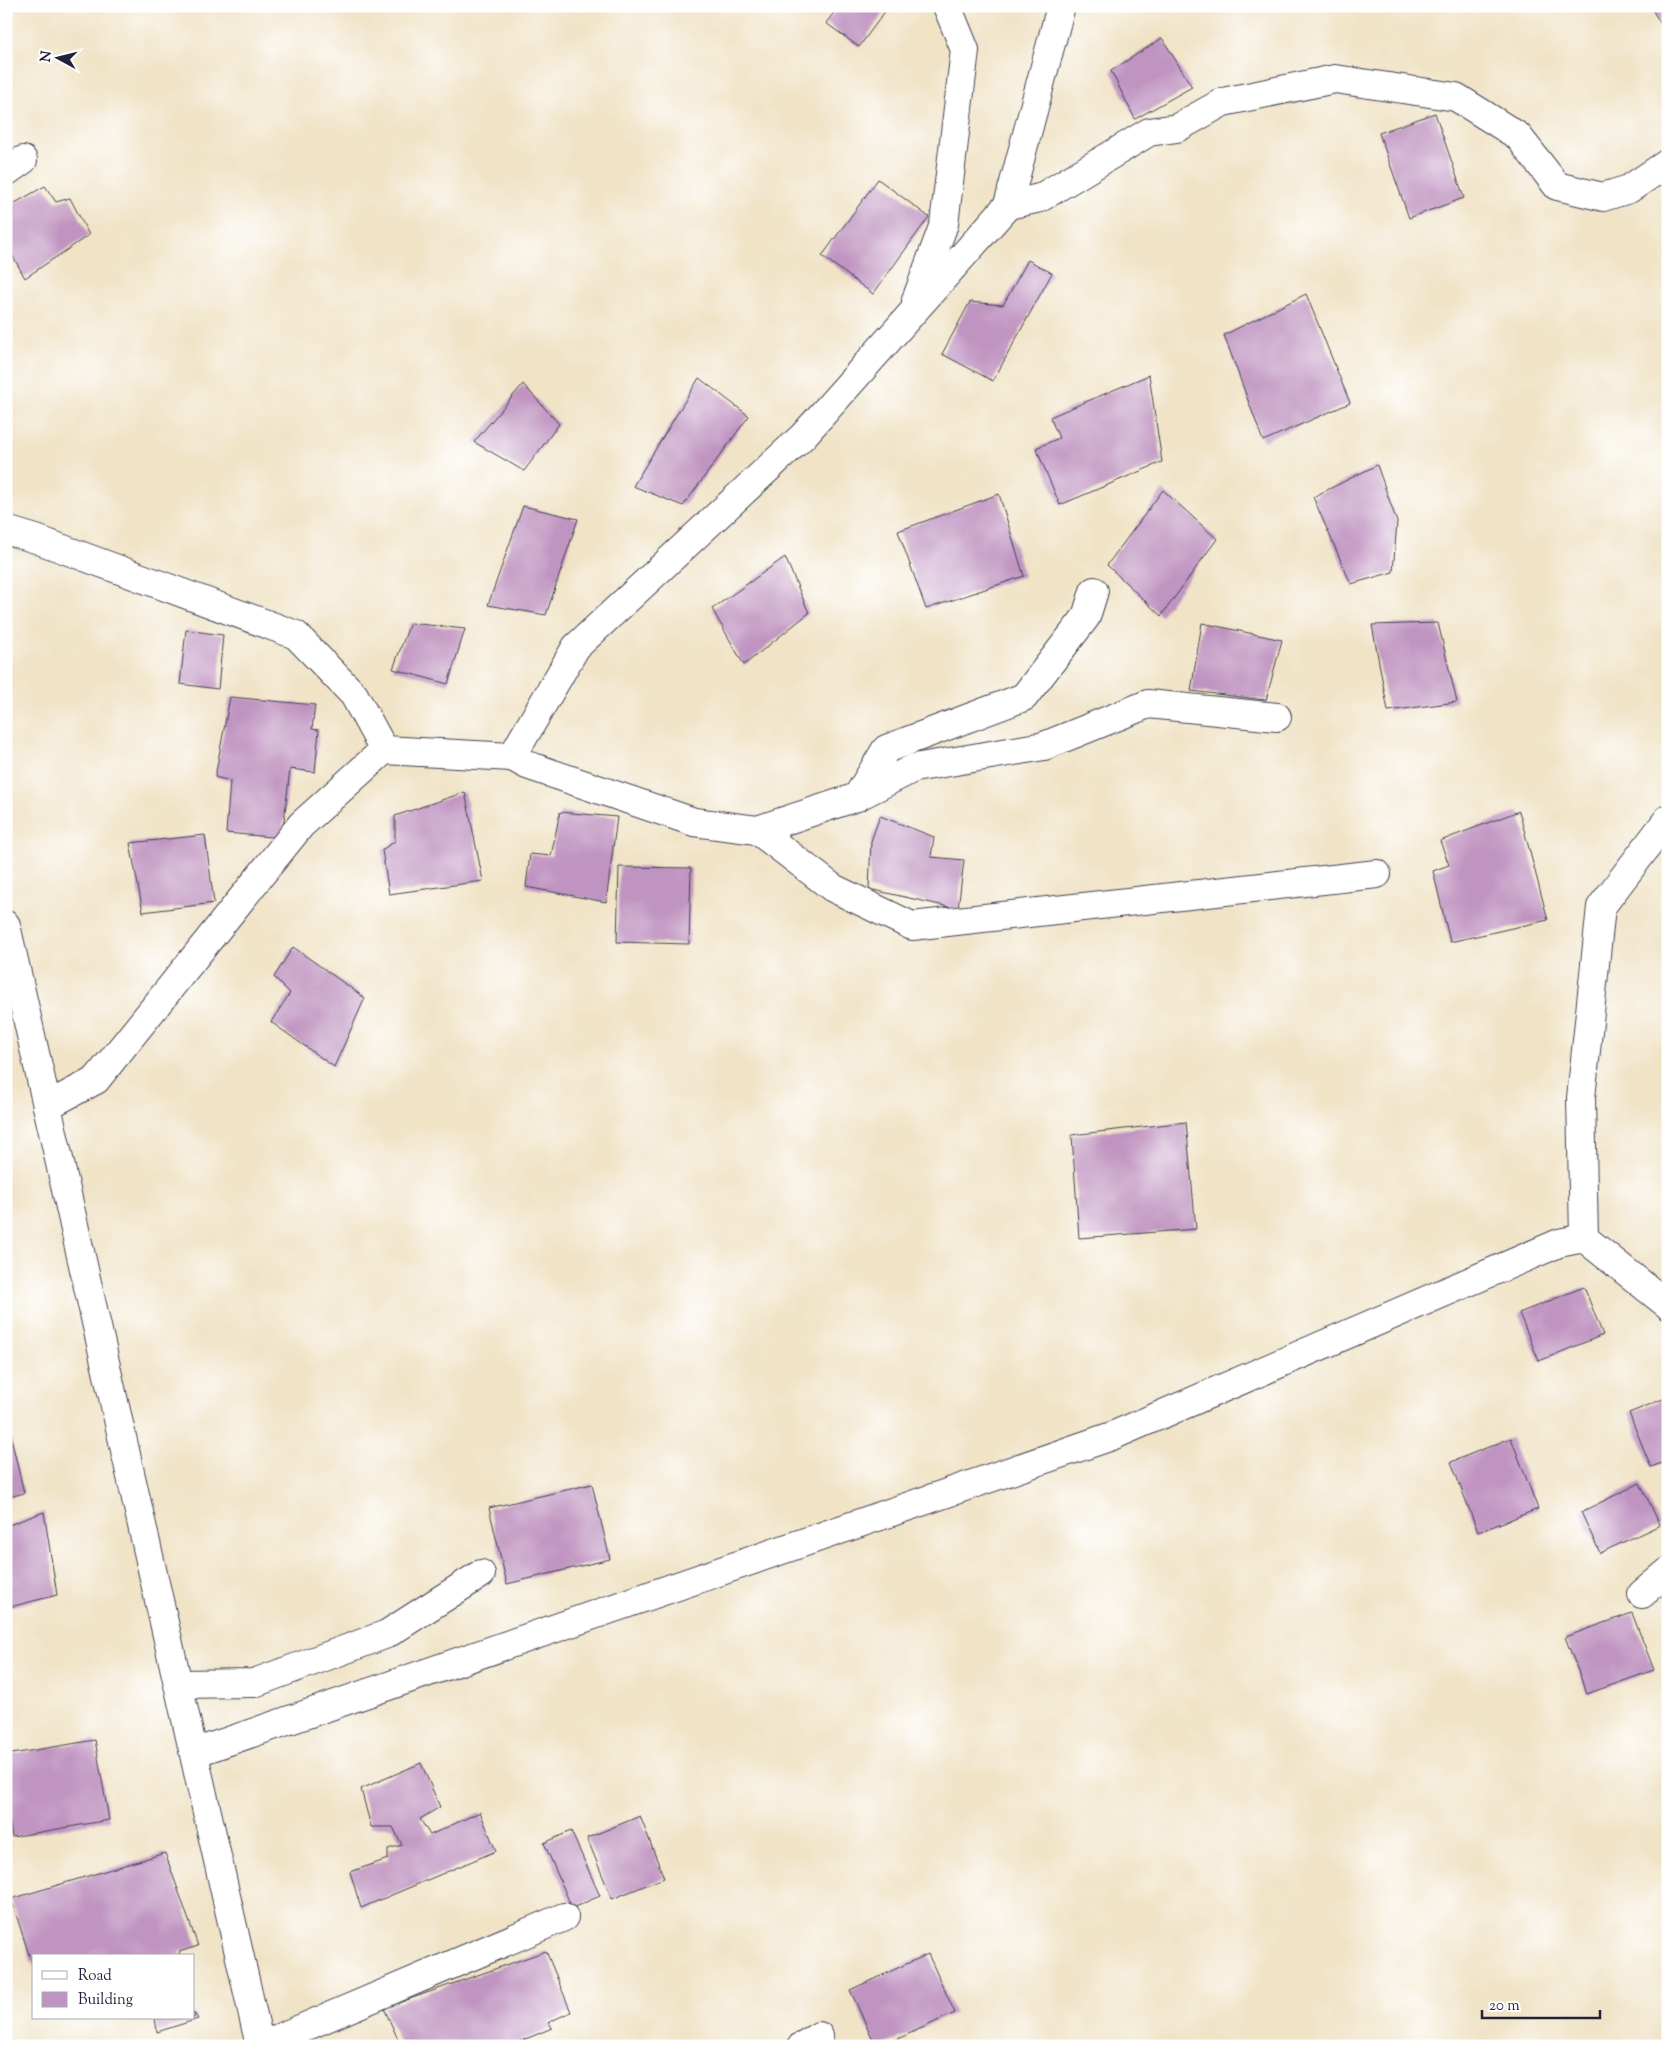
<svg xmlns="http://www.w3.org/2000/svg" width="1674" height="2052" viewBox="0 0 1674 2052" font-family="'Sorts Mill Goudy',serif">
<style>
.building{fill:#c094c1}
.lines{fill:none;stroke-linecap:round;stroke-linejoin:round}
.minor-casing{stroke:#413f50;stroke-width:30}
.tertiary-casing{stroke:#413f50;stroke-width:30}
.minor{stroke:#fff;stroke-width:28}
.tertiary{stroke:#fff;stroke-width:28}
</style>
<rect width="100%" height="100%" fill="#fff"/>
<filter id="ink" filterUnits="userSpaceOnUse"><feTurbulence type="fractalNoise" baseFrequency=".02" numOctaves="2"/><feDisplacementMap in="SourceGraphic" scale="10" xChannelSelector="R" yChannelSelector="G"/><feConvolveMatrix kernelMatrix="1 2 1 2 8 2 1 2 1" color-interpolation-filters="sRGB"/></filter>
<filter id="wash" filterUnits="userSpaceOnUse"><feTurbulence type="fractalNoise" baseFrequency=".0096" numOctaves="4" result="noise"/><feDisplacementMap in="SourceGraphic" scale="20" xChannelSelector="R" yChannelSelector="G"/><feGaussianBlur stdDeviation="1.12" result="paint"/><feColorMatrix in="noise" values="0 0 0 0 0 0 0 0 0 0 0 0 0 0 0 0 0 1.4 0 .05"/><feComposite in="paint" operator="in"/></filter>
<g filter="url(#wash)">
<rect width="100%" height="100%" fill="#f0e3c6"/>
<g id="blocks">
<g class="building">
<path d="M839 6H889L859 47 826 23Z"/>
<path d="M1661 6H1668V36L1653 11Z"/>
<path d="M1162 38 1192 87 1135 119 1111 71Z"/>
<path d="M1435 113 1464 198 1409 218 1379 133Z"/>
<path d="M878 179 929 217 873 294 822 256Z"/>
<path d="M45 186 56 202 70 198 89 235 25 278 6 244V208Z"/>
<path d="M1028 260 1052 273 993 381 942 354 970 302 1003 305Z"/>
<path d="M1306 294 1350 403 1263 441 1224 335Z"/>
<path d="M1149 375 1162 462 1060 505 1036 448 1059 438 1050 417Z"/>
<path d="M699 378 749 416 683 506 633 486Z"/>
<path d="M523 384 559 424 524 471 474 442Z"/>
<path d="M1377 465 1397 522 1393 572 1351 584 1313 497Z"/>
<path d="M1163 490 1217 539 1161 616 1107 565Z"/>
<path d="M999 494 1024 576 926 609 898 531Z"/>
<path d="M523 506 578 519 546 615 488 605Z"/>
<path d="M785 557 809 613 744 665 712 609Z"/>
<path d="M410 623 465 629 448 684 393 669Z"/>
<path d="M1202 623 1282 640 1266 700 1191 691Z"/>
<path d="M1438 623 1457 702 1388 711 1372 625Z"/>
<path d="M186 630 223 635 218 689 180 684Z"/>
<path d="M230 697 315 705 312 729 319 730 315 772 290 769 282 838 226 833 230 781 215 777Z"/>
<path d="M465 792 483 881 389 894 382 850 395 841V816Z"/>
<path d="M1519 811 1548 920 1450 942 1433 871 1449 865 1440 841Z"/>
<path d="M560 812 617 817 606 902 526 887 530 854 551 856Z"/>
<path d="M880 816 934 837 931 857 964 860 958 909 869 889 871 841Z"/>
<path d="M205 835 214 903 143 912 130 843Z"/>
<path d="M619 867 691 868 689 944 617 942Z"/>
<path d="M293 947 365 998 334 1067 271 1022 290 993 274 977Z"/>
<path d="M1186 1122 1196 1229 1079 1238 1072 1135Z"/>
<path d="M1584 1287 1603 1335 1539 1361 1519 1313Z"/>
<path d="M1668 1397V1461L1651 1467 1629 1413Z"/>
<path d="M6 1417 24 1493 6 1498Z"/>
<path d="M1511 1438 1538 1509 1478 1532 1451 1462Z"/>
<path d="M1640 1483 1660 1525 1600 1553 1581 1512Z"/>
<path d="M592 1484 610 1559 507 1584 489 1508Z"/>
<path d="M44 1512 57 1595 6 1608V1526Z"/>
<path d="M1632 1613 1654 1670 1587 1694 1565 1637Z"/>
<path d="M95 1740 109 1820 12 1837 6 1805V1755Z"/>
<path d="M421 1763 440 1807 420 1819 430 1835 480 1812 496 1851 361 1908 350 1872 388 1859V1849L402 1845 393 1827H371L361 1789Z"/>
<path d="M640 1816 664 1878 612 1899 587 1838Z"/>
<path d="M571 1831 600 1896 572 1908 544 1843Z"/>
<path d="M165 1853 198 1946 179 1952 180 1956H34L33 1967 11 1899Z"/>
<path d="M546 1951 571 2012 549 2022 552 2028 509 2046H401L384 2008Z"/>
<path d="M928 1954 955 2013 882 2046H876L850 1990Z"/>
<path d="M194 2013 198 2019 157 2032 155 2018H194Z"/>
</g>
</g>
</g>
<g filter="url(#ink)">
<use href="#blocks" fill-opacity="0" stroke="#413f50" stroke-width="1"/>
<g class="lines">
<g class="minor-casing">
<g id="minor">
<path d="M6 172 23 160"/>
<path d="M1008 205 1061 6"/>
<path d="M916 300 944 224 965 50 947 6"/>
<path d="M6 530 36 539 296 635 354 695 384 750"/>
<path d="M512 757 576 647 803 436 1008 205 1040 198 1149 132 1177 128 1223 102 1335 79 1456 97 1518 136 1557 186 1603 197 1629 189 1668 163"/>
<path d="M857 797 886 749 1024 697 1086 617 1094 591"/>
<path d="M757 830 833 888 912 926 1377 874"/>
<path d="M47 1106 96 1080 301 825 384 750 512 757 527 765 694 822 757 830 857 797 914 768 1044 746 1148 704 1277 717"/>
<path d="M1584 1238 1581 1098 1601 907 1668 819"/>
<path d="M1642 1594 1668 1572"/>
<path d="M178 1684 254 1683 387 1634 481 1574"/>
<path d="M194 1753 1112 1436 1559 1243 1584 1238 1668 1305"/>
<path d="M260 2046 564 1917"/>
<path d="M802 2046 819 2036"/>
</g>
</g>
<g class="tertiary-casing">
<path id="tertiary" d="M6 925 260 2046"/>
</g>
<use href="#minor" class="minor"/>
<use href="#tertiary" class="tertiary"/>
</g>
</g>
<rect width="1674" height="2052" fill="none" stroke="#fff" stroke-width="25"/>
<rect x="32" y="1954" width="162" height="65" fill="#ffffff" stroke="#a7a7b1"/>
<rect x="42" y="1971" width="25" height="8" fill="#ffffff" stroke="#a7a7b1"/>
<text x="78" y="1980" font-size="15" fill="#22223b">Road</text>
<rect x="42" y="1992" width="25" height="15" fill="#c094c1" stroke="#a7a7b1"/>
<text x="78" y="2004" font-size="15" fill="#22223b">Building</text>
<g transform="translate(58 58) rotate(277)" stroke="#ffffff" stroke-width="4" paint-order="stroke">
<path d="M0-4L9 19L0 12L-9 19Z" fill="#22223b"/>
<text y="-8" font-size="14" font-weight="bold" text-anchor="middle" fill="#22223b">N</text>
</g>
<path d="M1482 2010v8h118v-8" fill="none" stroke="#22223b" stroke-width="2.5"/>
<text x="1489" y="2010" font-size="15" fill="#22223b" stroke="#ffffff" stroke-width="4" paint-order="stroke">20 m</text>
</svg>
